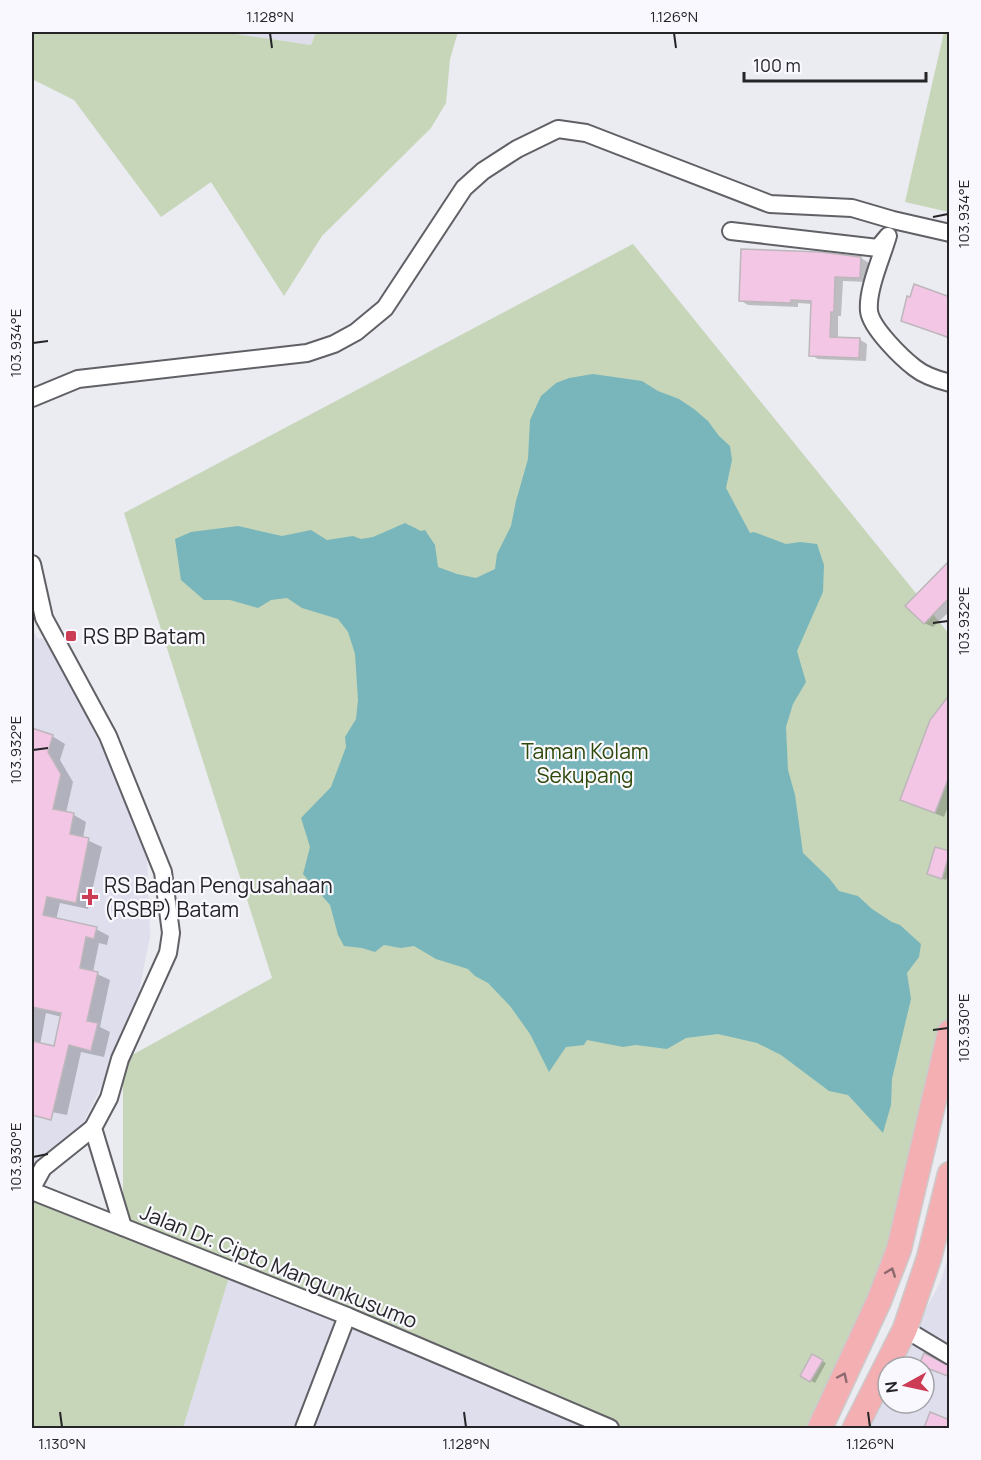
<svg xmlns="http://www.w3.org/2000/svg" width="981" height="1460" viewBox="0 0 981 1460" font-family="Manrope,sans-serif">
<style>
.built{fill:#dedeed}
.green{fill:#c7d6b9}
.water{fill:#79b6bb}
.shadow{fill:#0003;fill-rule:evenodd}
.building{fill:#f2c6e4;stroke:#bdb6bb;stroke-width:1.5}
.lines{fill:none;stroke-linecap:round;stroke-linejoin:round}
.minor-casing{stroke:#606066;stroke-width:20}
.highway-casing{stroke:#cbcbcb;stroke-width:27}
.minor{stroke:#fff;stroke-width:16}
.highway{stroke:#f4afb3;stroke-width:24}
.oneway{stroke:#8c6a6e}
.ticks{fill:none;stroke:#252528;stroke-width:2}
.poi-dot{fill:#cc3c54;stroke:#f8f8fe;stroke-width:2}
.labels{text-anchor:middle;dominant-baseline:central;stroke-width:4.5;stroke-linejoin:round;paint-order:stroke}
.poi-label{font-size:21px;fill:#252528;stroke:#f8f8fe;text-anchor:start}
.park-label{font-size:21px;fill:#2e4807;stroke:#f8f8fe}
.street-label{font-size:21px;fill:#252528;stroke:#f8f8fe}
.neatline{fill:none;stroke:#252528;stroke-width:2}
.ticks-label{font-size:15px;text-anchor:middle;fill:#252528}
</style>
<rect width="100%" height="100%" fill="#ebebf2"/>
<g class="built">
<path d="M223 32H316L311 45Z"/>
<path d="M32 629 38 639 47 638 114 772 147 858 150 937 138 996 110 1069 77 1136 50 1153 32 1168Z"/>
<path d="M949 1254V1428H863L888 1380V1403H924V1367H895L941 1281Z"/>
<path d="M230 1274 610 1428H183Z"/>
</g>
<g class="green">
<path d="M32 32H223L311 45 316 32H458L450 59 446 103 431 128 322 236 284 296 211 182 161 217 74 100 32 79Z"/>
<path d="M944 32H950L949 212 905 202Z"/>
<path d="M633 244 949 634V1032L899 1249 820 1428H610L230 1274 183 1428H32V1190L123 1227V1060L272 978 124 513Z"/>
</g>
<path class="water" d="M593 374 642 381 658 391 679 399 694 409 708 421 719 436 730 446 732 460 726 488 750 533 754 532 786 544 800 542 817 544 824 565 823 592 797 651 806 682 793 704 786 727 788 770 795 795 803 853 829 878 839 891 858 896 872 909 892 922 900 925 921 944 919 957 907 973 911 999 892 1079 891 1105 883 1133 848 1095 829 1091 781 1055 757 1043 718 1034 686 1038 667 1049 636 1045 623 1047 587 1040 584 1045 566 1047 549 1072 530 1034 510 1006 488 983 475 976 468 969 436 959 414 946 401 948 384 945 375 952 362 948 344 946 338 935 330 905 303 874 310 847 301 818 331 787 346 747 345 737 356 719 358 700 355 654 348 632 338 619 302 608 287 598 271 600 258 608 230 600H204L181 580 175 539 191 532 238 526 282 536 311 530 327 540 353 536 361 539 373 537 405 523 421 531 425 530 435 545 438 567 457 574 476 578 495 569 497 554 511 526 516 501 528 459 530 420 541 396 556 383 569 378Z"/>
<g class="shadow">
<path d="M861 258 869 263 868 282 843 281 841 316H838V338L859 339 867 344 866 361 818 359 811 355 812 304 798 303V307L748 305 740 300Z"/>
<path d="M950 298V339L903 320 911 299Z"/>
<path d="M950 563V611L933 627 924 623Z"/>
<path d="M950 696V801L944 817 902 800Z"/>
<path d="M32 730 52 736 65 744 60 760 73 782 66 813 74 815 86 822 83 838 102 847 88 909 60 903 56 920 96 929 109 936 107 945 99 943 93 972 110 980 100 1027 110 1032 104 1057 81 1052 67 1115 32 1108ZM46 1013 62 1017 55 1048 40 1045Z"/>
<path d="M950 852V868L946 880 929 874Z"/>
<path d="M813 1356 826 1363 815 1383 802 1376Z"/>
</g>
<g class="building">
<path d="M741 249 820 252 861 257 860 278 835 277 834 312H831L830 337 860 338 859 358 809 356 811 301 791 300V303L739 301Z"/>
<path d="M914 284 950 297V338L901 321 907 296 910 297Z"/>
<path d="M950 560V597L924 624 905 606Z"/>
<path d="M950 694V774L935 813 900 800 930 720Z"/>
<path d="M32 728 53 735 48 752 61 774 53 809 74 813 70 834 89 838 76 903 47 897 43 915 97 927 94 939 86 937 80 968 98 972 87 1021 98 1023 91 1051 69 1045 51 1120 32 1115V1041L54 1046 61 1013 32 1007Z"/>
<path d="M935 847 950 851 942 879 927 874Z"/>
<path d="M924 1353 950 1366V1377L919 1365Z"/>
<path d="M812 1354 823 1360 810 1382 800 1376Z"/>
<path d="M930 1412 950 1420V1428H924Z"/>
</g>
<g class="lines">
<g class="minor-casing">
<g id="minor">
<path d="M731 231 878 248 888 236"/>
<path d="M887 239C881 259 867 290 869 311 871 328 902 358 915 368 925 376 938 380 950 383"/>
<path d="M32 398 78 379 307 353 334 344 356 332 385 308 464 188 483 171 517 149 558 129 586 133 770 204 852 208 893 220 950 233"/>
<path d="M32 564 44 618 108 736 163 872 171 933 168 953 120 1059 109 1098 93 1128 123 1227"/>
<path d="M32 1188 43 1168 93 1128"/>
<path d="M32 1191 347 1316 610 1428"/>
<path d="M905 1329 950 1356"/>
<path d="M304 1428 347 1316"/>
</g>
</g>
<g class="highway-casing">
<g id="highway">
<path d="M820 1428 879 1301 899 1249 950 1032"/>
<path d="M855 1428 905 1329 929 1258 950 1174"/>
</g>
</g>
<use href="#minor" class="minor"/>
<use href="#highway" class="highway"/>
</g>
<defs><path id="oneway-chevron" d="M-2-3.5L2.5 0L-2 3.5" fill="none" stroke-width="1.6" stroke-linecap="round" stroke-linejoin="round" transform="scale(1.5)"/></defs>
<g class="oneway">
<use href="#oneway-chevron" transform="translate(891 1272) rotate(-69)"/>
<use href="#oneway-chevron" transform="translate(843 1377) rotate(-65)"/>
</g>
<path class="ticks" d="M270 33 272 48M674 33 676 48M933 217 948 214M33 343 48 341M933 623 948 621M33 750 48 748M933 1030 948 1028M33 1157 48 1154M60 1412 62 1427M464 1412 466 1427M868 1412 870 1427"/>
<g class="poi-dot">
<rect x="65" y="630" width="12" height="12" rx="3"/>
<path d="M87 888h6v6h6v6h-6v6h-6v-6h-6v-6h6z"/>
</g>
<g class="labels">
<g class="poi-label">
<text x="83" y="636">RS BP Batam</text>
<text x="104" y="885">RS Badan Pengusahaan<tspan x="104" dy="24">(RSBP) Batam</tspan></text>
</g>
<g class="park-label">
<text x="585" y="751">Taman Kolam<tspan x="585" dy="24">Sekupang</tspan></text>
</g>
<g class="street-label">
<text transform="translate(279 1266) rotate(22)">Jalan Dr. Cipto Mangunkusumo</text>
</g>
</g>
<rect width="981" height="1460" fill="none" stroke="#f8f8fe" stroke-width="66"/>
<g transform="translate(906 1385) rotate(262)"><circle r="28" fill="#f8f8fe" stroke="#a4a4a8" stroke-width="1.5"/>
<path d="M0-4.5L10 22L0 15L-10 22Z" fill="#cc3c54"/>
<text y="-9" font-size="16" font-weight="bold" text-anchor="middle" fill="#252528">N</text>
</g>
<path d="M744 72v9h182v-9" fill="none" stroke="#252528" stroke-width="3"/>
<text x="753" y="72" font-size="18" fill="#252528" stroke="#f8f8fe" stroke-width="4.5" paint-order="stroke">100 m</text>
<rect x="33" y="33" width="915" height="1394" class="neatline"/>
<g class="ticks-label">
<text x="270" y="22">1.128°N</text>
<text x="674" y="22">1.126°N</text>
<text transform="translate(964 214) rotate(-90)" y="5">103.934°E</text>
<text transform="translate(16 343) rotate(-90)" y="5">103.934°E</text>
<text transform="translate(964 621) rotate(-90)" y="5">103.932°E</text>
<text transform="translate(16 750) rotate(-90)" y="5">103.932°E</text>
<text transform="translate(964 1028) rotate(-90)" y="5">103.930°E</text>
<text transform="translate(16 1157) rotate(-90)" y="5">103.930°E</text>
<text x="62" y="1449">1.130°N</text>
<text x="466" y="1449">1.128°N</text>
<text x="870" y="1449">1.126°N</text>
</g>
</svg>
